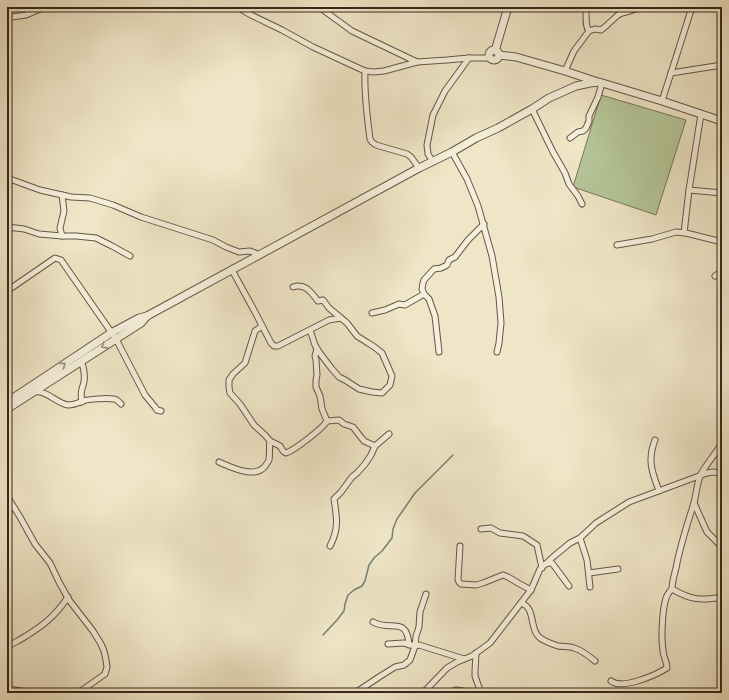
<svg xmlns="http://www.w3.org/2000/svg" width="729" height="700" viewBox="0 0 729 700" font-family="'IM FELL DW Pica',serif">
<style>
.green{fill:#b5c698;stroke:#77765a}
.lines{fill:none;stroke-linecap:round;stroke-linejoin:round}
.stream{stroke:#738277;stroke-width:1.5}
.minor-casing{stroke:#665547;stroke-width:7}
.tertiary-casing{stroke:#665547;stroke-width:9}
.minor{stroke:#f5efdb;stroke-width:5}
.tertiary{stroke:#f5efdb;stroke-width:7}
.oneway{stroke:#978a7c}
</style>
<rect width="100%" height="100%" fill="#efe6c7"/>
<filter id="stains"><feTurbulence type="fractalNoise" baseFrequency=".005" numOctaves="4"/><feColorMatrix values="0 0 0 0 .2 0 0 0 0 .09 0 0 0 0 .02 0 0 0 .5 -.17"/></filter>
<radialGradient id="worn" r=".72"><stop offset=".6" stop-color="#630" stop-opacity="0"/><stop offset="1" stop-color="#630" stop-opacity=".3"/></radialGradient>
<path class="green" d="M601 95 686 120 656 215 573 187Z"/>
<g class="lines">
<path class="stream" d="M323 635 337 620 344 611 345 604 348 595 354 590 362 586 365 581 369 565 374 558 382 551 392 538 393 529 397 519 415 493 453 455"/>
<g class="minor-casing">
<g id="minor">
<path d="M237 7 251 15 282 30 313 47 354 66 365 71 373 72 384 71 417 62 447 60 469 58H490"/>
<path d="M319 7 352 31 417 62"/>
<path d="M586 7C587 16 584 24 589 31"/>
<path d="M7 20 12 17 26 15 45 7"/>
<path d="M365 71C364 94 367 116 370 139L372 142 376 145 407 154 411 157 419 168"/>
<path d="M565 71 574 51 589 31 595 29 601 30 606 26 618 15 622 13 630 11 642 7"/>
<path d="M671 73 722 65"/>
<path d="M662 101 671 73 692 7"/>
<path d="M532 109 553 152 565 173 569 184 578 196 582 204"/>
<path d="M570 138 578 132 583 131 586 128 589 121V116L598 97 602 83"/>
<path d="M452 152 467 179 478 206 492 256 499 297 501 323 499 343 497 352"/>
<path d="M433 162 428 154 427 145 433 115 445 91 469 58"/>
<path d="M7 178 40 190 71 197 90 198 113 205 141 217 213 240 226 247 239 252 250 251 260 255"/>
<path d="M689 190 722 193"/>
<path d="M7 227 24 229 39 234 62 236H76L96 238 112 246 130 256"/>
<path d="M722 230 721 234 722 243"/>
<path d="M684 233 689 190 701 114"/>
<path d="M62 236 60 228 64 211 62 195"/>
<path d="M617 245 652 239 676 232 686 233 722 242"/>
<path d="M232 270 255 312 271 343 274 346H278L329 320 341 318 347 323 357 336 368 343 373 346 382 353 392 376 390 385 382 393 372 392 359 389 345 380 339 377 332 369 319 352 315 345 310 330"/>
<path d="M715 276 722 271"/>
<path d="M293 287C305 283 311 292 318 301L323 300 329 308 341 318"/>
<path d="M7 291 55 258 61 260 116 339 145 395 155 407 157 410 161 411"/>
<path d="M372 313 385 310 399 304 405 305 424 294"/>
<path d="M262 326 255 331 245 363 233 374 229 380V387L230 393 240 404 254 425 265 435 270 441 280 446 283 451 286 453C295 450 323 428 327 421L322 409 320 396 316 387V380L317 375 316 360 315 356 317 349"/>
<path d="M439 352 435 316 429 299 424 294 422 289 423 283 424 280 434 269 441 268 447 265 449 260 455 257 468 240 484 224"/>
<path d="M82 360 81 361C84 368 85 375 84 382 82 390 80 392 82 402"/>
<path d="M34 392C47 390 56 403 68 405 74 405 78 403 83 401 88 399 108 398 114 399 117 399 119 402 121 404"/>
<path d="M327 421 339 420 344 424 353 427 364 441 375 446"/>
<path d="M655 440C647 460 652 472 659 491"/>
<path d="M219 462C231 467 256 480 266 465 266 464 269 461 269 460 270 454 269 447 270 441"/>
<path d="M7 496 20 517 35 544 50 563 59 582 69 600 93 631 101 644 104 651 106 660 107 667 105 674 78 693"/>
<path d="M694 503 707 532 722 547"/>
<path d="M481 529 491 528 500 533 523 536 537 545 542 568"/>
<path d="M580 538 587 560 590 587"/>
<path d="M330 546C339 529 337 518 334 499L341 492 352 477 357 473 365 464 371 455 375 446 389 434"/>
<path d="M460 546 458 580 459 582 461 584 476 585 483 583 503 575 508 577 518 583 531 590"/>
<path d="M546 564 549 563H552L569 586"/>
<path d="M589 573 618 569"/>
<path d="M672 589C691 600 701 601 722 597"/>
<path d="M521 603C536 608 529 628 539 637 543 641 552 644 558 646 563 647 569 646 574 648 581 650 589 656 595 661"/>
<path d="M373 622C390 632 407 615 409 645"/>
<path d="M388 644 404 643 415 646 419 645 464 659"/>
<path d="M7 647C13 643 20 640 26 636 44 625 56 615 68 597"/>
<path d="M476 653 475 671V676L481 693"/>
<path d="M611 681C622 690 656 675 667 668 667 662 663 656 663 650 661 639 662 603 668 594 669 592 671 590 672 589 672 582 674 576 676 568 680 546 687 525 694 503 696 495 697 484 700 476 706 464 715 455 722 443"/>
<path d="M7 688C14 691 21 690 28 693"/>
<path d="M355 693 379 677 395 667 404 665 410 660 415 646 416 636 419 627 420 612 426 594"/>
<path d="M423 693 447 668 457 662 472 656 490 643 527 595 531 590 540 569 553 557 570 543 580 538 596 523 629 502 707 473 713 472 722 473"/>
<path d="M450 693 456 690 469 692H481"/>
</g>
</g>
<g class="tertiary-casing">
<g id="tertiary">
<circle cx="494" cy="55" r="5"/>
<path d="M495 51 508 7"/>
<path d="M499 55 516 57 565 71 595 81"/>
<path d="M7 402 111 333 139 318 147 316"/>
<path d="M7 409 141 323 147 316 419 168 452 152 476 138 498 128 532 109 549 98 576 86 590 83 599 82 662 101 722 121"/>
</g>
</g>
<use href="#minor" class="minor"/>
<use href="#tertiary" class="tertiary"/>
</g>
<defs><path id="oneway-chevron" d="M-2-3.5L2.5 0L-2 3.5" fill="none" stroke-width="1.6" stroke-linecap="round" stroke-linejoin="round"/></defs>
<g class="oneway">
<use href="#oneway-chevron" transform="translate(104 346) rotate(148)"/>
<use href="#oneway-chevron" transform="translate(63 365) rotate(-34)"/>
</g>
<rect width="729" height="700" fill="none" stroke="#efe6c7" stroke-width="24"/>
<rect x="8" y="8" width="713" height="684" fill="none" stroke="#39251c" stroke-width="2"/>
<rect x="12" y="12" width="705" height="676" fill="none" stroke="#39251c"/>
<rect width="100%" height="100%" filter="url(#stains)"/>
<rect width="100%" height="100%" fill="url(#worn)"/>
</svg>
